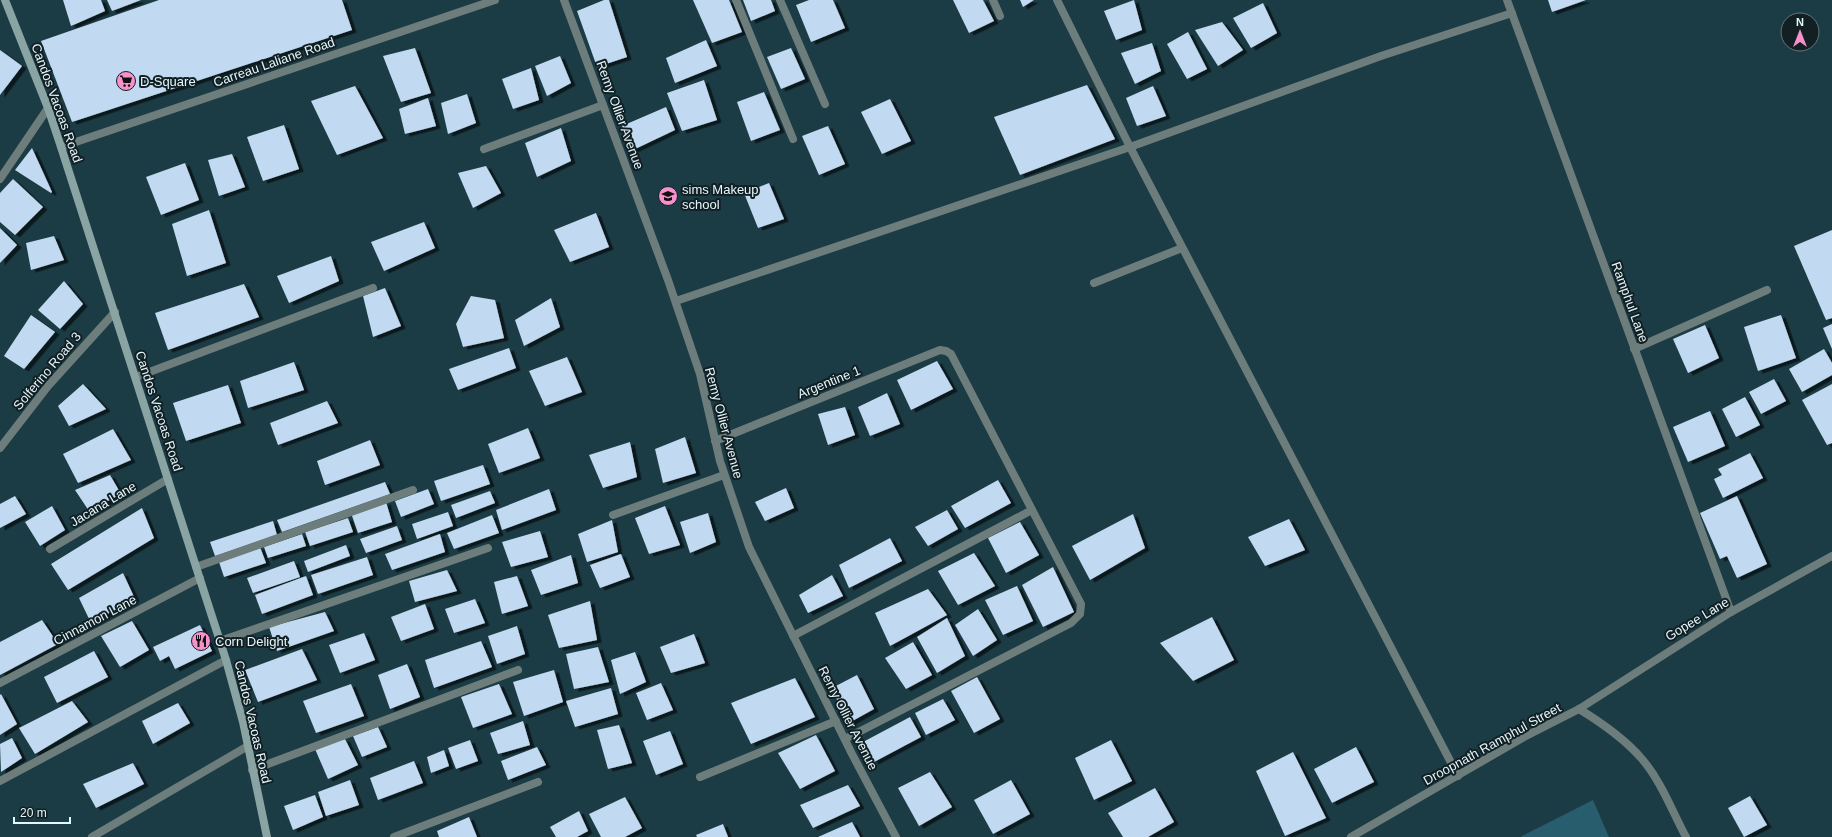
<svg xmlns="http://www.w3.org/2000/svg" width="1832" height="837" viewBox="0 0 1832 837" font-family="Helvetica,sans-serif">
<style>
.green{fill:#275d6c}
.building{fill:#c1daf1;filter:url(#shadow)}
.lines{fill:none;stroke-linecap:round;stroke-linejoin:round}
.service{stroke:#6d7d7c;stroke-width:8}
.minor{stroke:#6d7d7c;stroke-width:8}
.secondary{stroke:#8aa4a3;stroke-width:8}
.labels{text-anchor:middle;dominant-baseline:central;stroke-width:4;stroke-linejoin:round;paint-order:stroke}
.street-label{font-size:13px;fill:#e4f7fd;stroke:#122024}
.poi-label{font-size:13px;fill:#e4f7fd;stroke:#122024;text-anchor:start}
</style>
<defs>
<filter id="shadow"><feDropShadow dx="4.5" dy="2.5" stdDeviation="0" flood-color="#0009"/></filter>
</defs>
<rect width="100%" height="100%" fill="#1b3b45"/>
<path class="green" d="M1593 800 1609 837H1520Z"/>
<g class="building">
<path d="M63 0H101L105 11 71 26Z"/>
<path d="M107 0H141L112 11Z"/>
<path d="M159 0H342L352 30 72 122 41 41Z"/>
<path d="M604 0H609L627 57 597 67 577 11Z"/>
<path d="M693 0H729L742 32 712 43Z"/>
<path d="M743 0H771L775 11 751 21Z"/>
<path d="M809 0H833L845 28 811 42 796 5Z"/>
<path d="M953 0H983L994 21 969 33Z"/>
<path d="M1020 0H1034L1023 7Z"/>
<path d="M1134 0 1142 30 1116 40 1104 11Z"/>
<path d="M1548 0H1586L1552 12Z"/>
<path d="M1263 3 1277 33 1251 48 1233 18Z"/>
<path d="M1222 22 1243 50 1218 66 1195 30Z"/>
<path d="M1188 32 1207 69 1187 79 1167 44Z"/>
<path d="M706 40 717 66 675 83 666 58Z"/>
<path d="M1152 43 1161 71 1135 84 1121 53Z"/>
<path d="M415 48 431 93 401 102 383 56Z"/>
<path d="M791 48 805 79 781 89 767 57Z"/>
<path d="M0 50 22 66 0 95Z"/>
<path d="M560 56 571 83 547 96 535 66Z"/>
<path d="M531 68 539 100 513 109 502 79Z"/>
<path d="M704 80 717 120 682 131 667 93Z"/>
<path d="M1087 85 1115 139 1020 175 994 117Z"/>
<path d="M355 86 383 138 337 155 311 101Z"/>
<path d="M1153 86 1166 116 1137 126 1126 98Z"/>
<path d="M764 92 780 130 751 141 737 102Z"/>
<path d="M467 94 476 123 448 134 441 103Z"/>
<path d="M428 98 436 126 405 134 399 109Z"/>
<path d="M890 99 911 141 882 154 861 112Z"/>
<path d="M666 107 675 130 633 150 622 126Z"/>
<path d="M284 125 299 169 263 181 247 137Z"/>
<path d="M828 126 845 164 819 175 802 136Z"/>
<path d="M561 128 571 161 537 177 525 143Z"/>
<path d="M32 148 52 192 51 193 15 170Z"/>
<path d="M232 154 245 187 219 196 208 160Z"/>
<path d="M185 163 199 200 161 215 146 177Z"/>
<path d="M486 166 501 193 473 208 458 173Z"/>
<path d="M13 179 43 207 15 235 0 222V193Z"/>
<path d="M769 183 784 219 758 228 744 193Z"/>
<path d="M209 210 226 263 187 276 172 224Z"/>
<path d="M596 213 609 247 570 262 554 230Z"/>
<path d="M424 222 435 248 384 271 371 242Z"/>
<path d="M0 228 17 245 0 263Z"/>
<path d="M1832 230V318L1826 320 1794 246Z"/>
<path d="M54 236 64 260 31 270 26 243Z"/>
<path d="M331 256 339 281 289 303 277 276Z"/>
<path d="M64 281 83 304 60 329 38 310Z"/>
<path d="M244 284 259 317 168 350 155 313Z"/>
<path d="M385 288 401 326 373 337 363 296Z"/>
<path d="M471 296 495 300 504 338 463 347 456 324Z"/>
<path d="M551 298 560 327 524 346 515 320Z"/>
<path d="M31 315 55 332 24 369 4 356Z"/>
<path d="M1781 315 1796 358 1758 371 1744 327Z"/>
<path d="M1832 324V349L1823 328Z"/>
<path d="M1705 325 1719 358 1688 373 1673 339Z"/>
<path d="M509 348 516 368 458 390 449 369Z"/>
<path d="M1824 349 1832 363V375L1802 392 1789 369Z"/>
<path d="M567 357 582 392 545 406 529 371Z"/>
<path d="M937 361 953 389 911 410 897 380Z"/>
<path d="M294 362 304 390 248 408 240 381Z"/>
<path d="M1774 379 1786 401 1761 414 1749 392Z"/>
<path d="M83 384 106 409 69 426 58 406Z"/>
<path d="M1832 384V443L1827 445 1802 400Z"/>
<path d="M228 385 241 423 186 441 173 403Z"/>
<path d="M887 393 900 424 870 436 858 407Z"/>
<path d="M1745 397 1760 425 1736 437 1722 409Z"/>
<path d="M327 401 338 423 278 445 270 423Z"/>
<path d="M845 407 855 435 828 445 818 414Z"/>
<path d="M1710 411 1725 446 1688 462 1673 427Z"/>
<path d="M528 428 540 458 499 473 488 444Z"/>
<path d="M113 429 131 460 78 483 63 454Z"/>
<path d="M685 437 696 473 663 483 655 449Z"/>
<path d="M370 440 380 465 325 485 317 461Z"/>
<path d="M630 442 637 477 603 488 589 455Z"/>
<path d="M1750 453 1763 478 1723 498 1714 479 1722 475 1718 469Z"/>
<path d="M483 465 490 484 441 501 434 481Z"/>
<path d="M110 475 121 494 89 511 75 490Z"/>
<path d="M998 480 1011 503 965 528 951 506Z"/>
<path d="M385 482 390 494 282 532 277 520Z"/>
<path d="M786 488 794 508 765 521 755 502Z"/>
<path d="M428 489 434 504 401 517 395 501Z"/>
<path d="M549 489 556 510 502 530 496 510Z"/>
<path d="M490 491 495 503 456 518 451 505Z"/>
<path d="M15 496 26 514 0 528V504Z"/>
<path d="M1737 496 1767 564 1737 578 1727 556 1720 559 1700 513Z"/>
<path d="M386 502 392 522 358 533 351 513Z"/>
<path d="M52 506 65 530 40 546 25 522Z"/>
<path d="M665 506 680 545 649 554 635 518Z"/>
<path d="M142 508 154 538 68 590 51 564Z"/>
<path d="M947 510 958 529 928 546 915 527Z"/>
<path d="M448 512 453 526 417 539 412 524Z"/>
<path d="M708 513 716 542 690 553 680 522Z"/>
<path d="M1133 514 1145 548 1090 580 1072 546Z"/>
<path d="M492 515 499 533 454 549 447 533Z"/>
<path d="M348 518 353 532 310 546 305 532Z"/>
<path d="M1289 519 1305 550 1265 566 1248 537Z"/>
<path d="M612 520 618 552 587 562 578 534Z"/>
<path d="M273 521 277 535 215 556 210 542Z"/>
<path d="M1020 522 1039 555 1006 573 988 538Z"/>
<path d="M397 526 402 540 366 553 360 539Z"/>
<path d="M540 531 548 557 511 567 502 542Z"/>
<path d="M302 534 306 546 268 558 264 547Z"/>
<path d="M440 534 445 552 392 570 385 554Z"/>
<path d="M890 538 902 561 849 588 839 565Z"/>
<path d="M346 545 350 556 308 572 304 561Z"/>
<path d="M260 547 266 563 224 577 219 562Z"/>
<path d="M974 553 995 586 958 605 938 571Z"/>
<path d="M621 554 630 577 600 588 590 565Z"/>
<path d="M571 555 578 583 541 595 531 570Z"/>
<path d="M367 557 373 575 318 594 311 575Z"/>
<path d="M294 561 300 577 253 593 247 578Z"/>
<path d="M1053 567 1074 612 1043 627 1022 585Z"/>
<path d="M447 570 457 591 415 602 409 581Z"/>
<path d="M123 573 135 599 91 623 79 598Z"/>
<path d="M832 575 843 596 808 613 799 595Z"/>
<path d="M306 576 313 595 262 614 255 595Z"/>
<path d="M517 576 528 606 502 614 494 582Z"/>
<path d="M1017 586 1033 621 1003 635 985 600Z"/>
<path d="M928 589 947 615 890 646 875 613Z"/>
<path d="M475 599 485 623 454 633 445 609Z"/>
<path d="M590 601 597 640 559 648 548 615Z"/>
<path d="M425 604 434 629 401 641 391 617Z"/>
<path d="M978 609 997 640 973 656 955 625Z"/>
<path d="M325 612 334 631 277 651 269 627Z"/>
<path d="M1212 617 1234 660 1193 681 1160 643Z"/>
<path d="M947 618 965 656 937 673 917 637Z"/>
<path d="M42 620 58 644 0 675V642Z"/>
<path d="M132 621 149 650 120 667 101 636Z"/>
<path d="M200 625 212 651 175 669 169 656 160 661 153 647Z"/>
<path d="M517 626 525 654 497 664 488 636Z"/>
<path d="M364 633 375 660 340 673 329 645Z"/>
<path d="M694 634 705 663 671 673 660 647Z"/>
<path d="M481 641 492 667 434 688 425 660Z"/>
<path d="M913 642 932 675 906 689 885 658Z"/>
<path d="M598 647 609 682 574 689 566 654Z"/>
<path d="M302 649 317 680 258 702 245 670Z"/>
<path d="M94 651 108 677 57 703 44 677Z"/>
<path d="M635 652 646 682 620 694 611 660Z"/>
<path d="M407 664 420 697 390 709 378 675Z"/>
<path d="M554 670 563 702 524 716 513 682Z"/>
<path d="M857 675 874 709 847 724 832 688Z"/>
<path d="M977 677 1000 719 974 733 951 691Z"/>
<path d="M795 678 815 717 751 744 731 703Z"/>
<path d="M661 683 673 710 647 720 636 693Z"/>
<path d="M351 684 364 716 316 733 303 701Z"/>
<path d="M499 684 512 714 473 728 461 697Z"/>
<path d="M611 688 618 714 575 727 566 701Z"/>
<path d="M1 694 17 724 0 735V695Z"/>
<path d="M943 699 955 720 926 735 915 713Z"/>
<path d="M72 701 88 722 35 754 19 728Z"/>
<path d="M178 703 190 723 153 744 142 721Z"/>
<path d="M910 717 921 737 874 762 863 742Z"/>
<path d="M523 721 530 745 498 754 490 733Z"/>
<path d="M619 725 632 763 608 769 597 730Z"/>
<path d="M378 727 387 747 362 757 353 736Z"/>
<path d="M670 731 683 764 656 775 643 741Z"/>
<path d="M816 735 835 771 800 789 778 753Z"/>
<path d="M12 738 22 758 1 772 0 744Z"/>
<path d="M345 739 358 765 328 779 315 749Z"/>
<path d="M470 740 478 761 456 769 448 748Z"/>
<path d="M1111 740 1132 781 1094 800 1075 758Z"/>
<path d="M537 747 546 765 508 780 501 761Z"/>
<path d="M1356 747 1374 782 1332 803 1314 769Z"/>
<path d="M444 750 449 766 431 773 427 757Z"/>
<path d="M1293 752 1326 818 1285 836 1256 771Z"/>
<path d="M414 761 423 783 378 800 370 778Z"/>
<path d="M133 763 144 784 96 808 83 784Z"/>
<path d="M930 772 952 807 919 826 898 788Z"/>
<path d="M350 780 359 805 326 816 318 792Z"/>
<path d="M1011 780 1030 814 993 834 974 800Z"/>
<path d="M848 785 860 806 813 828 800 805Z"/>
<path d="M1155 788 1174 822 1148 837H1123L1108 813Z"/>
<path d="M315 795 323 817 293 830 284 806Z"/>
<path d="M1750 796 1767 825 1744 837 1728 808Z"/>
<path d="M625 797 642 828 625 837H601L589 814Z"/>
<path d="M579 811 588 831 577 837H556L550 827Z"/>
<path d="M469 817 477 837H439L437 831Z"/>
<path d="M852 822 860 837H818Z"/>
<path d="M723 824 728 837H697L696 835Z"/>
</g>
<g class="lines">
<path class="service" d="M1094 283 1182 248"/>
<g class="minor">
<path d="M564 0 668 280 700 374 720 461 749 547 852 754 896 837"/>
<path d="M736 0 793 139"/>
<path d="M780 0 825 104"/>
<path d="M993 0 1000 16"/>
<path d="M1057 0 1130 147 1458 776"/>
<path d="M1507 0 1731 612"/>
<path d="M61 147 495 0"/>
<path d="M484 149 603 105"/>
<path d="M0 179 48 108"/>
<path d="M676 301 1130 147 1381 56 1512 13"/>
<path d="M1634 349 1767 290"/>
<path d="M136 377 373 288"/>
<path d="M715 441 940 350 946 351 951 354 1081 604 1080 614 1071 623 845 739"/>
<path d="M0 448 48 386 115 312"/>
<path d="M613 515 724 475"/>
<path d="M50 549 168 479"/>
<path d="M196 567 413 490"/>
<path d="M793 636 1032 510"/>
<path d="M220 641 488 548"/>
<path d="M0 683 200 578"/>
<path d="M1579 709C1602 723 1624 738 1642 759 1661 781 1672 811 1686 837"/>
<path d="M252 770 518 670"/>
<path d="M700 777 836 721"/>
<path d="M0 781 226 660"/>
<path d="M92 837 248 746"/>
<path d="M394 837 538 782"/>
<path d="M1351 837 1524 737 1579 709 1731 612 1832 556"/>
</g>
<path class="secondary" d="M5 0 48 108 61 147 226 660 243 722 267 837"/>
</g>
<defs>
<g id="supermarket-disc" transform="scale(1)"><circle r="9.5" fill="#f890cb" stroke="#122024"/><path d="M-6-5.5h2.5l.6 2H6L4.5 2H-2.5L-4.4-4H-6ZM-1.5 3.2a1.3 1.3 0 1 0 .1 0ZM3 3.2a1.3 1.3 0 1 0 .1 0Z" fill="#111"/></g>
<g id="school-disc" transform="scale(1)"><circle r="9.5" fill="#f890cb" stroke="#122024"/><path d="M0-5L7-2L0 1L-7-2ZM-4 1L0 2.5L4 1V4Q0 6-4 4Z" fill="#111"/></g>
<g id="restaurant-disc" transform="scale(1)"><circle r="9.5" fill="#f890cb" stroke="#122024"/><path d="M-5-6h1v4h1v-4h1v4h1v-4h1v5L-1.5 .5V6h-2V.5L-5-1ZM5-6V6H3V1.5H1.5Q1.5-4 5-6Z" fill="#111"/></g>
</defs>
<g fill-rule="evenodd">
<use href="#supermarket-disc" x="126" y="81"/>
<use href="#school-disc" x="668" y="196"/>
<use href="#restaurant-disc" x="201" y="641"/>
</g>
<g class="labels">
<g class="street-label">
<text transform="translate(274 62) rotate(-19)">Carreau Laliane Road</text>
<text transform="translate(57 103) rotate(70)">Candos Vacoas Road</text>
<text transform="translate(620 115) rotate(70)">Remy Ollier Avenue</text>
<text transform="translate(1630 302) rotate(70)">Ramphul Lane</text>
<text transform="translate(47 371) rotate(-50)">Solferino Road 3</text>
<text transform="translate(829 382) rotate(-22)">Argentine 1</text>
<text transform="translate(159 411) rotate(72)">Candos Vacoas Road</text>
<text transform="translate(724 423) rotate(75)">Remy Ollier Avenue</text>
<text transform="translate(103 504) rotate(-31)">Jacana Lane</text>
<text transform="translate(1697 619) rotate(-31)">Gopee Lane</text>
<text transform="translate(95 620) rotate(-28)">Cinnamon Lane</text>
<text transform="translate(848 718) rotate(63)">Remy Ollier Avenue</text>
<text transform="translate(253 722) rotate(77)">Candos Vacoas Road</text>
<text transform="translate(1492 744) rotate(-29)">Droopnath Ramphul Street</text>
</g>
<g class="poi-label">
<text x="140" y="81">D-Square</text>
<text x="682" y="189">sims Makeup<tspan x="682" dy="15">school</tspan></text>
<text x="215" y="641">Corn Delight</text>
</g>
</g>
<g transform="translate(1800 32)"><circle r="19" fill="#122024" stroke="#66767b"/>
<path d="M0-3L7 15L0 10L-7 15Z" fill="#f890cb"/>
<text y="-6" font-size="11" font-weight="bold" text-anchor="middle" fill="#e4f7fd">N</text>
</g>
<path d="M14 817v6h56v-6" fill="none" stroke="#e4f7fd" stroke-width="2"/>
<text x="20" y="817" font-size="12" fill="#e4f7fd" stroke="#122024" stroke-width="3" paint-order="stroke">20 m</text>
</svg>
